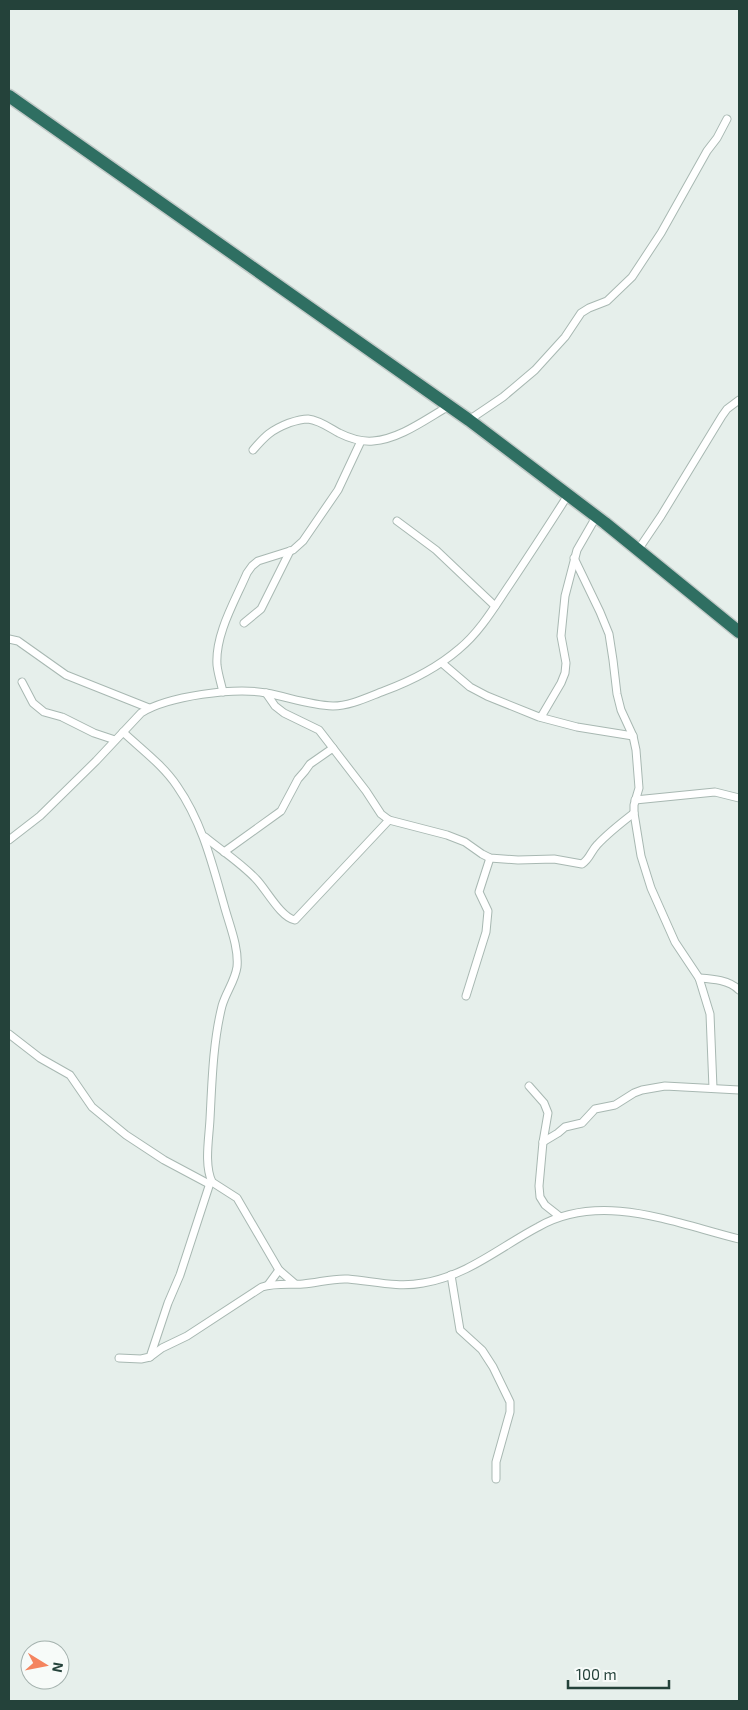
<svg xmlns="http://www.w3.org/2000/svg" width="748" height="1710" viewBox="0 0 748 1710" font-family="'Exo 2',sans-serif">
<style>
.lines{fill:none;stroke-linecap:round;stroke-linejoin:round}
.street-casing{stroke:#a8b8b2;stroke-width:9}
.highway-casing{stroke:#c2cac8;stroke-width:15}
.street{stroke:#fff;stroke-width:7}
.highway{stroke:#2f6f62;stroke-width:12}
</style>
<rect width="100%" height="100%" fill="#e6efeb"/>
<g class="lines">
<g class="street-casing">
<g id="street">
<path d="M469 420 503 397 535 370 565 337 581 313 589 308 607 301 632 277 661 233 707 151 717 138 727 119"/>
<path d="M253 450C265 436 271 430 289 423 295 421 301 419 308 419 319 420 330 428 339 433 349 438 361 442 373 441 400 439 426 419 449 406"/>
<path d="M397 521 436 550 495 606"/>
<path d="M638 550 661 516 722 416 727 409 739 400"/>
<path d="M574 558 600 612 609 634 613 660 617 694 621 710 633 736 636 750 639 788 634 805V813L641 856 651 888 675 942 699 978 710 1014 713 1088"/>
<path d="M244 623 261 609 290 551"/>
<path d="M9 639 18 641 66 675 149 708"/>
<path d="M442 663 470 687 487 696 539 717 577 727 633 736"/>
<path d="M22 682 33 703 44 712 62 717 94 733 115 740"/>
<path d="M223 692C221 683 218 674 217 665 215 634 235 601 247 573L252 566 258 561 293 550 303 541 338 490 361 441"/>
<path d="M266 693 275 706 284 713 319 730 366 791 381 814 389 820 447 835 465 842 482 854 490 858 518 860 554 859 582 864C590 859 591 851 597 845 608 833 621 823 634 813"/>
<path d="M541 717 561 683 565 673 566 663 561 636 565 596 577 550 596 517"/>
<path d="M123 732C141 749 163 765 177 786 202 822 212 863 224 905 229 924 239 947 237 967 235 981 226 992 222 1006 213 1042 212 1081 210 1119 209 1139 204 1164 212 1182L237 1198 279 1270 294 1283"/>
<path d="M635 800 715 792 739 798"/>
<path d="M205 837C222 851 241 863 256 879 266 889 281 918 295 920L389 820"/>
<path d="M9 840 40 816 96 761 141 713C168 696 235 687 266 693 288 697 310 705 333 706 350 706 368 697 384 691 411 681 437 668 459 649 480 632 495 606 510 584 530 554 549 525 568 495"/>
<path d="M224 852 281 811 298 779 305 771 310 764 333 748"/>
<path d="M699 978C713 979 729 980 739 990"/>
<path d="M466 996 486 932 488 911 479 892 490 858"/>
<path d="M9 1034 40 1058 70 1075 92 1107 126 1135 164 1160 209 1184"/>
<path d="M529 1086 544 1103 548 1113 543 1142 539 1186 540 1197 545 1205 559 1216"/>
<path d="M543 1142 558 1133 565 1127 582 1123 595 1109 615 1105 634 1093 642 1090 665 1086 739 1090"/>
<path d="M451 1275 460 1330 482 1350 493 1367 510 1402V1412L496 1462V1479"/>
<path d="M268 1285 279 1270"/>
<path d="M150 1357 162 1348 187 1336 262 1287C275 1283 289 1285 303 1284 318 1283 332 1278 348 1279 373 1281 397 1288 423 1283 467 1276 500 1247 538 1227 601 1191 674 1223 739 1239"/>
<path d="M119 1358 141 1359 150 1357 168 1303 180 1275 211 1180"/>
</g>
</g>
<g class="highway-casing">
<path id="highway" d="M9 96 469 420 605 523 739 632"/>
</g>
<use href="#street" class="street"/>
<use href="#highway" class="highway"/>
</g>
<rect width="748" height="1710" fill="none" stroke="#24423a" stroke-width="20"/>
<g transform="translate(45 1665) rotate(100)"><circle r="24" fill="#f7fbf9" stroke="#a3b1ad"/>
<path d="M0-4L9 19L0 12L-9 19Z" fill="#f4845f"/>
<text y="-8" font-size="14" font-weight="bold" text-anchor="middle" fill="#24423a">N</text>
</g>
<path d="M568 1680v8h101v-8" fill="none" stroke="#24423a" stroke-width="2.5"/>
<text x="576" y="1680" font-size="15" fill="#24423a" stroke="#f7fbf9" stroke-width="4" paint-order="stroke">100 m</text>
</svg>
